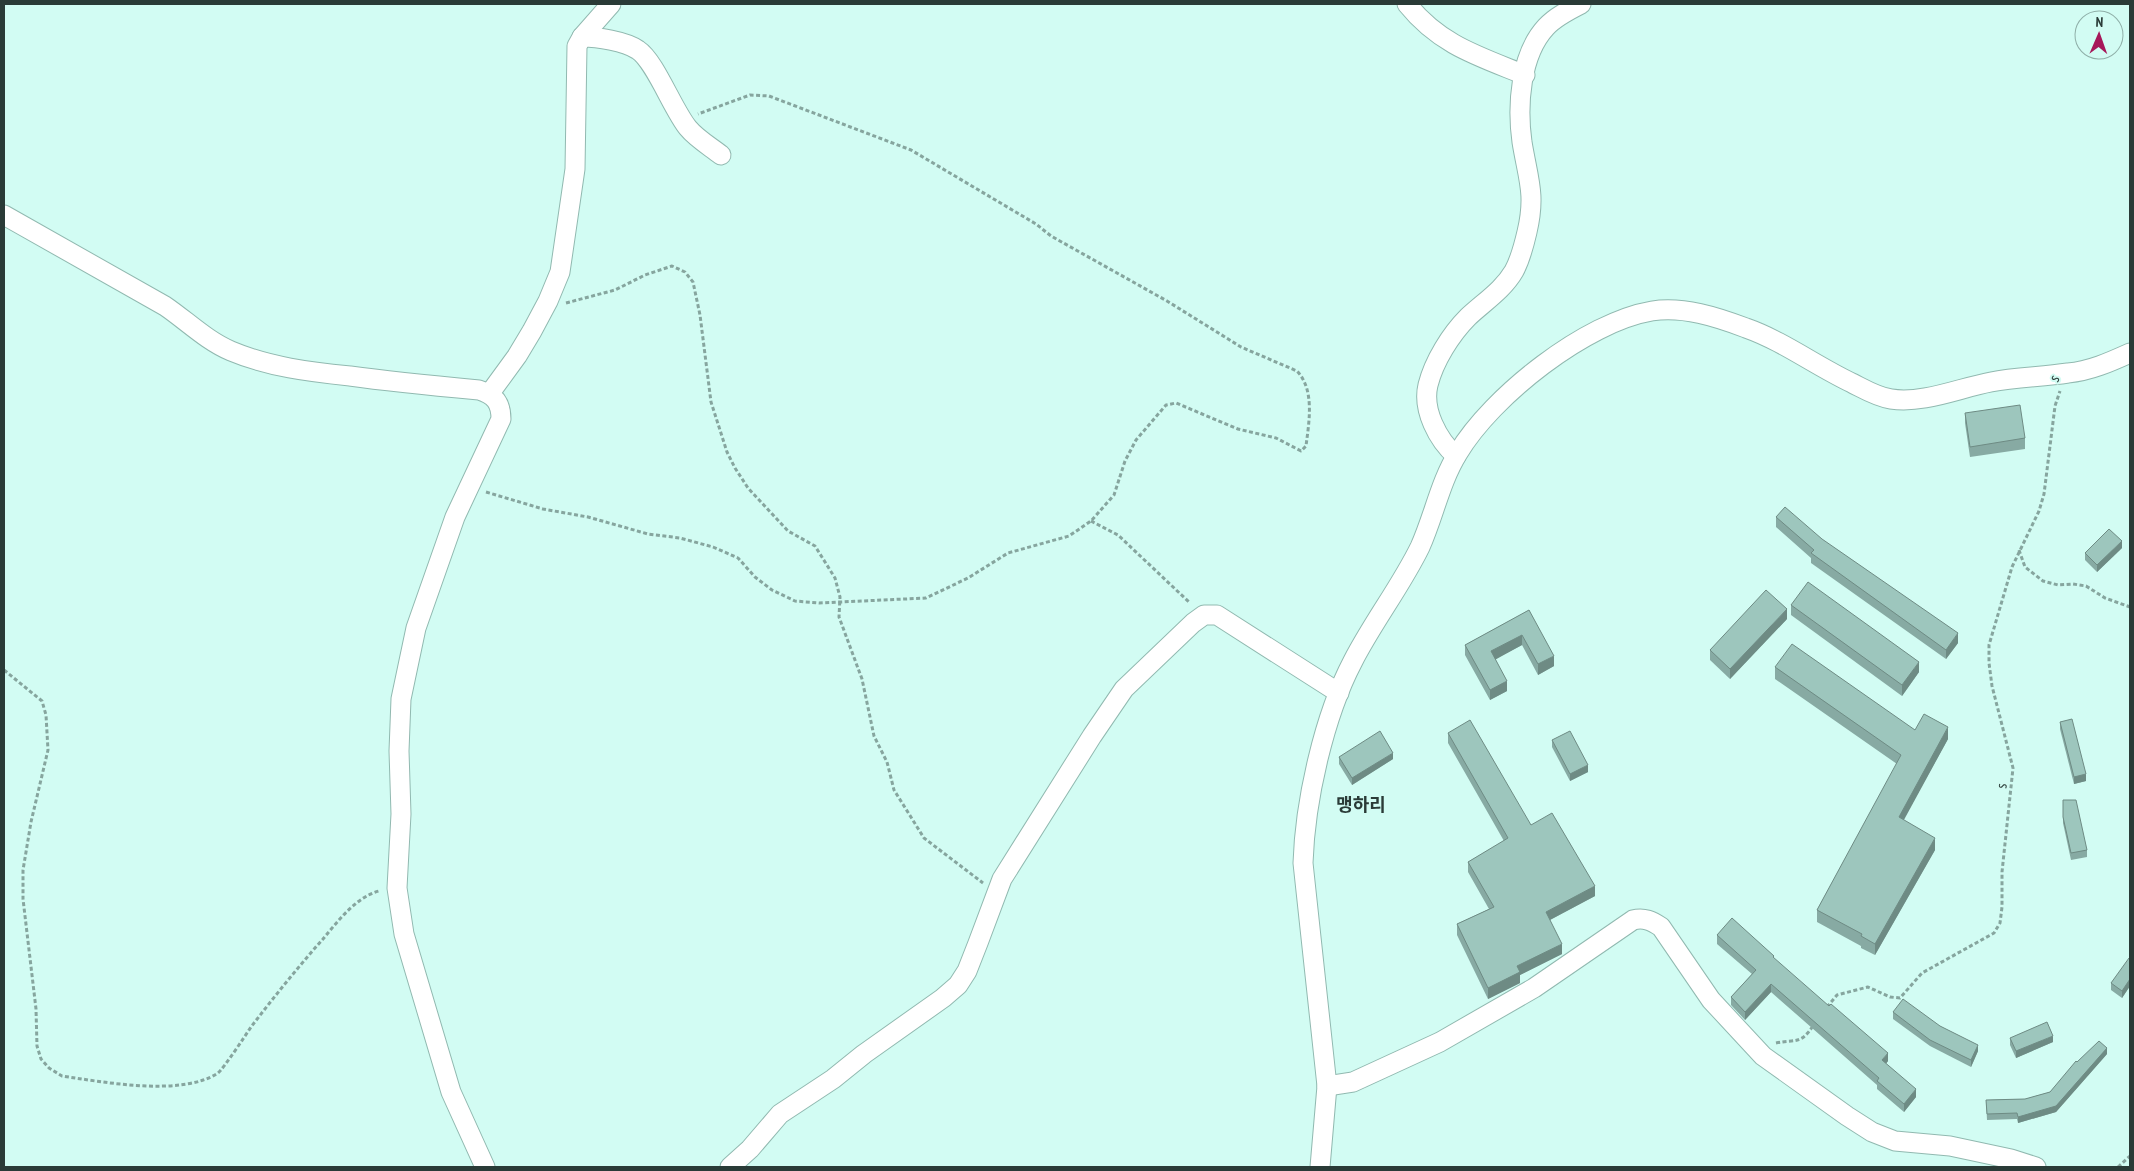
<svg xmlns="http://www.w3.org/2000/svg" width="2134" height="1171" viewBox="0 0 2134 1171" font-family="'PT Sans Narrow','Noto Sans KR',sans-serif">
<style>
.lines{fill:none;stroke-linecap:round;stroke-linejoin:round}
.minor-casing{stroke:#91b9b0;stroke-width:21}
.path{stroke:#86a59e;stroke-width:3;stroke-dasharray:4 2.5;stroke-linecap:butt}
.minor{stroke:#fff;stroke-width:19}
.wall{fill:#87aaa3}
.shaded-wall{fill:#6e8b84}
.building{fill:#9dc6bd;stroke:#6e8b84}
.labels{text-anchor:middle;dominant-baseline:central;stroke-width:4;stroke-linejoin:round;paint-order:stroke}
.street-label{font-size:15px;fill:#2a3b37;stroke:#d2fcf3}
.quarter-label{font-size:18px;font-weight:bold;fill:#2a3b37;stroke:#d2fcf3}
</style>
<rect width="100%" height="100%" fill="#d2fcf3"/>
<g class="lines">
<g class="minor-casing">
<g id="minor">
<path d="M1407 4C1440 45 1478 56 1525 75"/>
<path d="M582 37C597 37 625 41 638 50 655 61 673 110 688 128 697 139 711 147 721 155"/>
<path d="M4 215 165 306C187 321 207 341 231 351 269 367 310 372 350 376 393 382 436 386 479 390 495 395 501 403 501 419L455 517 416 628 401 699 399 751 401 814 397 888 404 934 451 1092 485 1167"/>
<path d="M490 393 517 356 532 331 548 301 560 272 575 169 577 46 582 37 611 4"/>
<path d="M1456 456C1438 440 1422 410 1428 385 1434 361 1451 334 1468 317 1484 302 1503 290 1514 271 1520 260 1524 245 1527 232 1536 194 1528 179 1522 142 1517 106 1520 55 1546 27 1555 17 1569 10 1581 4"/>
<path d="M1327 1086 1353 1082 1440 1042 1534 988 1633 920C1644 917 1652 921 1661 927L1711 1000 1763 1056 1847 1116 1872 1132 1895 1141 1950 1146 2011 1159 2036 1167"/>
<path d="M730 1167 750 1149 780 1114 833 1079 864 1054 943 998 958 985 967 971 978 943 1002 879 1092 736 1124 689 1193 623 1204 615H1217L1339 693"/>
<path d="M1320 1167 1327 1086 1303 863C1305 801 1324 716 1353 661 1373 622 1401 586 1420 547 1434 516 1440 482 1458 453 1492 396 1586 322 1652 311 1683 306 1717 317 1746 328 1783 341 1816 366 1852 383 1864 389 1877 397 1891 399 1923 404 1959 388 1991 382 2016 377 2042 377 2068 373 2090 371 2110 362 2130 353"/>
</g>
</g>
<g class="path">
<path d="M566 303 615 290 645 275 672 266 685 272 693 282 700 315 711 402 727 452 735 468 748 488 788 531 815 546 835 578 840 597 839 617 862 679 874 736 887 762 894 790 924 838 983 883"/>
<path d="M486 492 543 509 588 517 648 534 680 538 713 547 738 558 755 577 772 590 795 601 819 603 926 598 968 578 1008 553 1069 536 1091 521 1114 495 1125 461 1136 440 1166 405 1176 403 1238 429 1276 438 1301 451 1306 446C1309 422 1315 390 1297 371L1241 347 1167 301 1051 236 1036 224 911 150 769 96 750 95 698 114"/>
<path d="M1091 521 1118 535 1190 603"/>
<path d="M2019 550 2025 567 2043 581 2058 585 2073 584 2086 586 2105 598 2130 607"/>
<path d="M4 670 42 701 46 715 48 750 31 822 23 870V899L36 1009 37 1046 41 1059 49 1068 62 1076C103 1082 182 1097 218 1073 224 1068 245 1036 251 1027 274 997 298 967 323 939 338 921 356 897 379 891"/>
<path d="M1827 1007 1837 995 1868 987 1890 997 1900 998 1922 973 1994 933 2000 923 2002 907V872L2013 768 1992 686 1989 663V645L2012 567 2039 511 2044 494 2055 406 2060 391"/>
<path d="M1776 1043C1796 1039 1800 1045 1813 1026"/>
<path d="M2118 1167 2130 1156"/>
</g>
<use href="#minor" class="minor"/>
</g>
<g class="wall">
<path d="M1965 413 2025 438V449L1970 457 1965 423Z"/>
<path d="M1776 517 1958 643 1946 659 1811 563V558L1776 527Z"/>
<path d="M2122 548 2097 572 2085 560V553Z"/>
<path d="M1791 605 1919 672 1902 696 1791 615Z"/>
<path d="M1529 610 1554 666 1538 675 1522 645 1495 659 1507 691 1490 700 1465 655V645Z"/>
<path d="M1787 619 1730 679 1710 660V650Z"/>
<path d="M1775 667 1915 730 1948 739 1903 820 1935 850 1875 955 1861 948V946L1817 922V910L1897 764 1775 679Z"/>
<path d="M2060 722 2086 781 2074 784 2060 729Z"/>
<path d="M1448 733 1595 896 1550 920 1562 954 1520 975V983L1488 999 1457 935V924L1489 909 1468 872V862L1504 841 1448 743Z"/>
<path d="M1552 740 1588 772 1570 781 1552 747Z"/>
<path d="M1339 757 1393 759 1352 785 1339 764Z"/>
<path d="M2063 800 2087 850V857L2071 860 2063 823Z"/>
<path d="M1717 935 1774 959 1888 1061 1886 1064 1916 1097 1904 1112 1877 1089V1085L1771 992 1745 1020 1731 1005V997L1752 974 1717 944Z"/>
<path d="M2130 959V986L2122 998 2111 990V983Z"/>
<path d="M1893 1012 1940 1026 1978 1051 1971 1067 1930 1046 1893 1019Z"/>
<path d="M2010 1038 2053 1042 2016 1058 2010 1045Z"/>
<path d="M2107 1054 2056 1112 2018 1123 2017 1119 1987 1120 1986 1100 2025 1099 2050 1092 2077 1062Z"/>
</g>
<g class="shaded-wall">
<path d="M2122 541V548L2097 572V565Z"/>
<path d="M1787 609V619L1730 679V669Z"/>
<path d="M1958 633V643L1946 659V650Z"/>
<path d="M1522 635V645L1491 662V651Z"/>
<path d="M1554 656V666L1538 675V664Z"/>
<path d="M1919 662V672L1902 696V685Z"/>
<path d="M1507 681V691L1490 700V690Z"/>
<path d="M1948 727V739L1899 829V817Z"/>
<path d="M1393 753V759L1352 785V778Z"/>
<path d="M1588 765V772L1570 781V774Z"/>
<path d="M2086 774V781L2074 784V777Z"/>
<path d="M1935 838V850L1875 955V944Z"/>
<path d="M1595 886V896L1546 922V912Z"/>
<path d="M1562 944V954L1520 975V983L1488 999V988L1517 966Z"/>
<path d="M2130 979V986L2122 998V991Z"/>
<path d="M1771 984V992L1745 1020V1012Z"/>
<path d="M2053 1036V1042L2016 1058V1051Z"/>
<path d="M1978 1045V1051L1971 1067V1060Z"/>
<path d="M2107 1048V1054L2056 1112 2018 1123V1117Z"/>
<path d="M1888 1053V1061L1882 1068V1060Z"/>
<path d="M1916 1089V1097L1904 1112V1104Z"/>
</g>
<g class="building">
<path d="M2020 405 2025 438 1970 447 1965 413Z"/>
<path d="M1785 507 1822 539 1958 633 1946 650 1811 553 1814 550 1776 517Z"/>
<path d="M2109 529 2122 541 2097 565 2085 553Z"/>
<path d="M1808 582 1919 662 1902 685 1791 605Z"/>
<path d="M1766 590 1787 609 1730 669 1710 650Z"/>
<path d="M1529 610 1554 656 1538 664 1522 635 1491 651 1507 681 1490 690 1465 645Z"/>
<path d="M1792 644 1915 730 1924 714 1948 727 1899 817 1935 838 1875 944 1861 936 1862 934 1817 910 1901 755 1775 667Z"/>
<path d="M2072 719 2086 774 2074 777 2060 722Z"/>
<path d="M1470 720 1531 825 1552 813 1595 886 1546 912 1562 944 1517 966 1520 972 1488 988 1457 924 1494 907 1468 862 1508 838 1448 733Z"/>
<path d="M1380 731 1393 753 1352 778 1339 757Z"/>
<path d="M1570 731 1588 765 1570 774 1552 740Z"/>
<path d="M2063 800H2076L2087 850 2071 853 2063 817Z"/>
<path d="M1732 918 1774 956 1773 957 1829 1006 1831 1004 1888 1053 1882 1060 1916 1089 1904 1104 1877 1081 1879 1078 1771 984 1745 1012 1731 997 1756 970 1717 935Z"/>
<path d="M2129 958 2130 959V979L2122 991 2111 983Z"/>
<path d="M1903 999 1940 1026 1978 1045 1971 1060 1930 1040 1893 1012Z"/>
<path d="M2047 1022 2053 1036 2016 1051 2010 1038Z"/>
<path d="M2099 1041 2107 1048 2056 1106 2018 1117 2017 1113 1987 1114 1986 1100 2025 1099 2050 1092 2076 1061 2077 1062Z"/>
</g>
<g class="labels">
<g class="street-label">
<text transform="translate(2054 378) rotate(-61)">s</text>
<text transform="translate(2001 786) rotate(-84)">s</text>
</g>
<g class="quarter-label">
<text x="1361" y="804">맹하리</text>
</g>
</g>
<rect width="2134" height="1171" fill="none" stroke="#2a3b37" stroke-width="10"/>
<g transform="translate(2099 35) rotate(2)"><circle r="24" fill="#d2fcf3" stroke="#8fafa8"/>
<path d="M0-4L9 19L0 12L-9 19Z" fill="#a61759"/>
<text y="-8" font-size="14" font-weight="bold" text-anchor="middle" fill="#2a3b37">N</text>
</g>
</svg>
